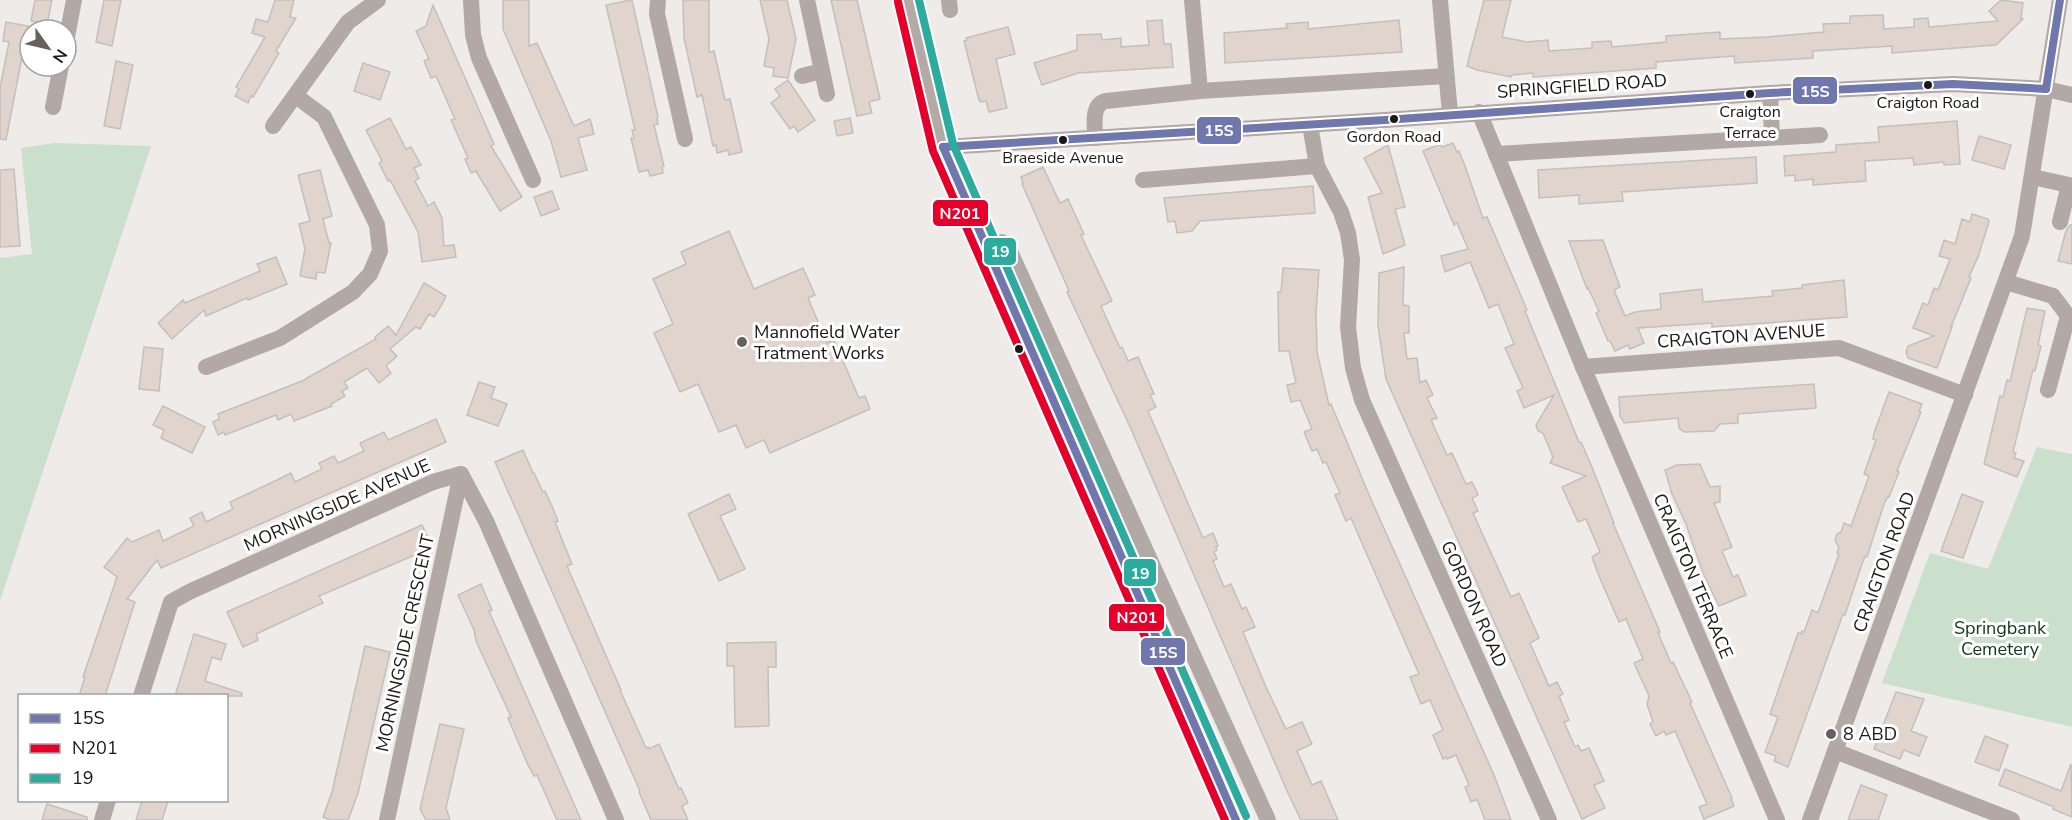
<svg xmlns="http://www.w3.org/2000/svg" width="2072" height="820" viewBox="0 0 2072 820" font-family="'Nunito Sans',sans-serif">
<style>
.green{fill:#cbdfcd}
.building{fill:#e1d4cc;stroke:#c2c0be;stroke-width:1.5}
.lines{fill:none;stroke-linecap:round;stroke-linejoin:round}
.minor{stroke:#b2a8a5;stroke-width:16}
.major{stroke:#b3aaa8;stroke-width:21}
.bus-1-casing{stroke:#fff;stroke-width:12}
.bus-2-casing{stroke:#fff;stroke-width:12}
.bus-3-casing{stroke:#fff;stroke-width:12}
.bus-1{stroke:#7077ad;stroke-width:8}
.bus-2{stroke:#e4002b;stroke-width:8}
.bus-3{stroke:#2dab9e;stroke-width:8}
.bus-dot{fill:#1a1716;stroke:#fff;stroke-width:2}
.poi-dot{fill:#646160;stroke:#fff;stroke-width:2}
.labels{text-anchor:middle;dominant-baseline:central;stroke-width:6;stroke-linejoin:round;paint-order:stroke}
.bus-label{font-size:16px;fill:#1a1716;stroke:#fff}
.street-label{font-size:18px;fill:#1a1716;stroke:#fff}
.poi-label{font-size:18px;fill:#1a1716;stroke:#fff;text-anchor:start}
.park-label{font-size:18px;fill:#0a381b;stroke:#fff}
.line-badge{stroke:#fff;stroke-width:2}
.badge-label{font-size:16px;text-anchor:middle;font-weight:bold;fill:#fff}
</style>
<rect width="100%" height="100%" fill="#eeebe9"/>
<g class="green">
<path d="M55 143 151 146 0 601V258L32 254 21 148Z"/>
<path d="M2037 447 2072 454V727L1882 683 1930 553 1988 569Z"/>
</g>
<g class="building">
<path d="M35 0H52L47 24 31 21Z"/>
<path d="M104 0H121L112 46 96 42Z"/>
<path d="M275 0H294L290 17 296 18 276 51 279 53 253 97 251 96 248 103 235 96 239 89 236 87 265 37 252 33 256 19 268 22Z"/>
<path d="M503 0H529V46L537 43 574 126 590 119 594 134 578 138 587 170 561 177 551 141 503 29Z"/>
<path d="M631 0H632L658 117 657 118 658 124 654 125 664 166H662L663 173 650 176 648 170 639 172 631 138H634L632 130H635L606 5Z"/>
<path d="M683 0H709V52L714 51 725 100 730 99 742 152 729 155 728 150 717 153 716 145 713 146 702 95 697 97 684 38Z"/>
<path d="M760 0H787L796 39 788 78 773 76 774 68 764 66 769 39Z"/>
<path d="M831 0H857L880 99 869 102 872 113 857 116Z"/>
<path d="M1484 0H1511L1502 37 1527 42 1548 40 1549 51 1592 48V42L1611 41 1612 47 1666 42V36L1692 34 1720 32V39L1767 37 1824 32 1823 24 1850 23V16L1883 15 1884 29 1914 27V19L1928 18 1929 27 1998 21 1989 11 2001 0 2023 3 2021 19H2023L1996 45 1892 53V46L1813 51V58L1735 63 1734 56 1656 62V68L1533 77V73L1512 75 1511 77 1477 70 1467 66Z"/>
<path d="M433 5 494 144 491 146 522 197 500 211 476 171 471 173 465 159 468 158 451 120 455 119 436 76 431 78 424 61 429 59 416 31 426 26Z"/>
<path d="M1162 20 1164 44H1171L1173 67 1078 73 1042 85 1034 63 1077 50V35L1101 34 1102 40 1121 38V47L1149 45 1147 21Z"/>
<path d="M1399 20 1402 52 1225 63 1224 33 1287 28 1286 24 1308 22V29Z"/>
<path d="M6 22 28 26 6 140 0 139V88L9 42 3 41Z"/>
<path d="M1008 27 1015 54 996 59 1007 108 989 112 986 101 981 102 979 100 964 41 967 40 966 38Z"/>
<path d="M116 61 133 65 120 129 104 126Z"/>
<path d="M363 63 390 72 380 100 354 91Z"/>
<path d="M788 80 815 120 798 132 794 126 790 129 771 103 780 96 775 89Z"/>
<path d="M390 118 406 149 411 147 421 165 414 168 419 178 415 181 428 206 434 202 442 218 444 246 454 245 456 257 422 262 418 232 390 180 388 181 379 163 382 161 366 130Z"/>
<path d="M850 118 853 133 837 136 834 121Z"/>
<path d="M1957 121 1960 164 1944 165V162L1914 165 1913 158 1865 161 1866 181 1813 185V179L1795 181V175L1785 176 1784 156 1836 152V145L1879 142 1878 127Z"/>
<path d="M1979 136 2011 145 2004 169 1972 160Z"/>
<path d="M1453 143 1457 152 1459 151 1465 166 1483 218 1487 217 1527 310 1525 311 1579 442H1581L1592 467 1614 523H1613L1660 632H1658L1661 640 1671 663 1673 662 1692 702 1690 703 1732 798 1731 799 1734 806 1704 819 1699 807 1707 804 1675 731 1666 735 1664 731 1656 736 1650 724 1653 722 1647 704 1649 696 1634 663 1643 659 1626 619 1619 622 1599 576 1592 557 1600 552 1586 519 1578 522 1562 487 1586 476 1550 463 1553 457 1543 433 1538 431 1536 425 1554 395 1524 408 1517 391 1523 388 1505 348 1514 344 1498 304 1489 308 1470 262 1445 272 1441 256 1468 249 1457 223 1454 225 1423 151 1441 144 1442 147Z"/>
<path d="M1388 145 1405 207 1395 209 1405 245 1383 254 1368 197 1382 193 1364 158Z"/>
<path d="M1756 157 1757 183 1622 192 1623 201 1579 204V195L1539 198 1538 170Z"/>
<path d="M1043 167 1060 203 1068 199 1084 234 1081 235 1112 301 1101 306 1120 348 1122 347 1128 361 1138 357 1154 394 1150 395 1156 407 1148 411 1203 538 1213 533 1218 546 1216 547 1217 550 1214 552 1217 559 1213 561 1224 587 1231 584 1242 609 1246 607 1255 627 1243 632 1266 687 1286 729 1302 722 1312 744 1297 751 1312 785 1321 781 1338 820H1301L1287 791 1131 429 1067 292 1069 291 1022 184 1023 183 1021 177Z"/>
<path d="M14 169 20 246 0 247V170Z"/>
<path d="M320 170 332 216 323 219 329 243H331L325 273 317 272 316 279 300 276 305 249 299 224 310 221 298 175Z"/>
<path d="M1313 186 1315 213 1200 221 1192 231 1177 233 1175 221 1168 222 1164 198Z"/>
<path d="M552 191 559 209 541 216 534 197Z"/>
<path d="M1972 214 1988 219 1989 222 1978 257 1969 277 1971 278 1951 327H1952L1937 368 1908 358 1906 352 1908 346 1934 336 1913 328 1923 303 1928 305 1934 288 1938 290 1950 259 1939 256 1944 240 1955 244 1962 219 1970 222Z"/>
<path d="M2070 225H2072V264L2058 261 2066 231Z"/>
<path d="M729 231 754 289 803 268 815 295 808 298 827 343 834 340 859 398 865 396 870 409 770 453 764 440 746 448 736 425 719 432 698 384 680 392 654 333 673 324 653 279 686 264 681 252Z"/>
<path d="M1603 240 1620 287 1614 290 1625 316 1635 312 1661 309 1660 294 1702 289 1703 302 1773 296 1772 291 1802 288V285L1844 280 1847 317 1712 327V323L1638 328 1644 343 1630 349 1628 345 1615 351 1610 341H1608L1596 313 1599 311 1588 288 1587 289 1569 241Z"/>
<path d="M276 257 287 284 248 300 247 298 206 316 204 310 172 339 158 323 183 300 185 303 260 271 257 264Z"/>
<path d="M1404 267 1403 305 1409 306V333H1404L1407 359 1417 358 1420 383 1426 380 1433 395 1427 398 1437 418 1431 420 1447 455 1452 453 1466 484 1472 482 1478 495 1472 498 1478 511 1473 513 1511 597 1519 593 1539 638 1530 643 1549 686 1557 682 1563 694 1559 696 1569 720 1564 722 1575 747 1578 745 1581 751 1589 748 1604 781 1594 785 1605 808 1582 819 1386 379 1378 326 1379 273Z"/>
<path d="M1283 268 1319 270 1316 313 1317 352 1329 405 1331 404 1370 497 1494 775 1511 820H1485L1477 799 1471 802 1465 787 1469 785 1456 755 1447 759 1446 757 1443 759 1433 735 1443 730 1430 700 1421 704 1410 677 1419 674 1351 518 1346 521 1335 495 1340 493 1326 462 1323 463 1317 449 1312 451 1304 432 1312 429 1300 400 1291 402 1287 385 1296 383 1289 351H1279L1278 292H1281Z"/>
<path d="M424 283 446 296 441 306 434 317 429 314 420 329 416 327 390 349 397 356 386 366 391 373 379 383 367 368 344 382 348 388 342 391 345 396 331 404 332 406 294 421 291 414 278 420 276 415 225 435 224 432 218 435 213 422 219 419 218 414 302 381 376 339 375 337 388 326 396 335Z"/>
<path d="M2027 308 2045 311 2038 345 2041 346 2035 371 2033 370 2013 452 2016 453 2014 458 2024 461 2017 477 1984 464 2000 396 2003 397 2007 380 2010 381Z"/>
<path d="M144 347 163 349 159 391 139 389Z"/>
<path d="M479 382 495 387 491 398 507 404 498 426 467 415Z"/>
<path d="M1814 384 1816 408 1738 414V423L1720 424 1714 431 1684 432 1679 428 1678 418 1624 423 1620 416 1619 397Z"/>
<path d="M1889 392 1922 404 1919 411 1921 412 1897 471 1899 472 1889 497H1888L1884 504 1867 557 1865 556 1862 564 1845 615 1843 614 1788 767 1774 761 1776 756 1765 752 1778 717 1770 714 1798 633 1802 634V631L1804 632 1812 610 1818 613 1839 554 1837 553 1839 548 1835 540 1837 534 1841 532 1844 523 1851 526 1869 476 1864 474 1876 440 1873 439 1874 433Z"/>
<path d="M163 406 205 427 192 453 161 438 164 430 153 425Z"/>
<path d="M436 419 446 442 161 568 157 560 127 599 135 602 105 696H79L85 677H83L117 577 104 567 127 538 132 542 159 530 163 541 194 526 190 518 202 512 206 522 233 509 230 502 277 480 291 473 295 482 322 469 319 463 334 456 338 463 364 451 360 443 384 432 388 440Z"/>
<path d="M523 450 533 473H534L543 492 545 491 552 506 558 521 555 522 572 564 567 566 621 690H620L646 748 648 747 649 749 659 744 679 789 681 788 688 803 682 806 688 820H651L639 792 640 791 495 462Z"/>
<path d="M1700 464 1710 487 1720 486V502L1714 503 1732 547 1722 551 1733 577 1738 575 1746 595 1719 606 1703 573 1686 524 1672 494 1665 470 1677 465Z"/>
<path d="M729 494 736 509 720 516 745 569 719 581 688 514Z"/>
<path d="M1962 494 1983 502 1963 558 1941 551Z"/>
<path d="M422 525 430 542 422 546 424 551 319 596 323 603 256 634 258 640 243 647 227 612Z"/>
<path d="M481 584 492 610 489 611 581 820H557L537 775 534 776 528 765 513 730 508 718 511 717 476 641 474 630 458 595Z"/>
<path d="M194 634 226 644 221 660 212 657 205 681 242 693V696H175Z"/>
<path d="M776 642V667H768L769 726 735 727 734 666H727V643Z"/>
<path d="M365 646 390 652 358 793 348 820H330L323 817 332 792Z"/>
<path d="M1896 692 1924 699 1911 731 1927 737 1919 756 1904 750 1900 759 1874 749Z"/>
<path d="M440 724 464 729 446 808 450 820H426L420 809Z"/>
<path d="M1985 736 2008 745 1999 771 1975 762Z"/>
<path d="M2071 764 2072 817 2053 809 2054 807 1999 785 2005 769 2061 791Z"/>
<path d="M1861 785 1887 795 1878 820H1848Z"/>
<path d="M142 801H168L162 820H136Z"/>
<path d="M47 804 87 817V820H42Z"/>
</g>
<g class="lines">
<g class="minor">
<path d="M471 0 473 35 479 58 533 180"/>
<path d="M658 0 657 14 685 139"/>
<path d="M807 0 827 94"/>
<path d="M949 0 950 10"/>
<path d="M1192 0 1200 91"/>
<path d="M1440 0 1450 114"/>
<path d="M66 42 74 0"/>
<path d="M802 76 822 71"/>
<path d="M1770 93 1772 137"/>
<path d="M53 107 61 66"/>
<path d="M1479 112 1583 367 1777 820"/>
<path d="M1310 125 1317 166 1341 212 1348 233 1352 260 1348 327 1353 368 1362 400 1549 820"/>
<path d="M273 126 348 22 378 0"/>
<path d="M1095 138C1095 125 1091 104 1106 101L1200 91 1446 76"/>
<path d="M943 147 1385 120 1770 93 1953 84 2046 89 2072 95"/>
<path d="M1496 154 1820 135"/>
<path d="M2033 177 2069 185 2060 222"/>
<path d="M1143 180 1317 166"/>
<path d="M985 247 1002 242 1008 247 1268 820"/>
<path d="M2006 282 2053 296 2068 316 2048 390"/>
<path d="M206 367 280 338 353 292 370 274 380 251 377 225 324 117 296 96"/>
<path d="M1583 367 1839 348 1965 395"/>
<path d="M141 696 171 602 189 592 433 482 461 474 486 521 616 820"/>
<path d="M1835 751 2012 820"/>
<path d="M102 820 108 800"/>
<path d="M387 820 461 474"/>
<path d="M1810 820 2022 236 2060 0"/>
</g>
<path class="major" d="M908 0 943 147 985 247 1236 820"/>
<g class="bus-1-casing">
<g id="bus-1">
<path d="M2046 89 2060 0"/>
<path d="M943 147 1385 120 1770 93 1953 84 2046 89"/>
<path d="M943 147 1236 820"/>
</g>
</g>
<g class="bus-2-casing">
<path id="bus-2" d="M898 2 933 151 1225 820"/>
</g>
<g class="bus-3-casing">
<path id="bus-3" d="M919 0 953 144 1246 816"/>
</g>
<use href="#bus-1" class="bus-1"/>
<use href="#bus-2" class="bus-2"/>
<use href="#bus-3" class="bus-3"/>
</g>
<g class="bus-dot">
<circle cx="1928" cy="85" r="5"/>
<circle cx="1750" cy="94" r="5"/>
<circle cx="1394" cy="119" r="5"/>
<circle cx="1063" cy="140" r="5"/>
<circle cx="1019" cy="349" r="5"/>
</g>
<g class="poi-dot">
<circle cx="742" cy="342" r="6"/>
<circle cx="1831" cy="734" r="6"/>
</g>
<g class="labels">
<g class="bus-label">
<text x="1928" y="103">Craigton Road</text>
<text x="1750" y="112">Craigton<tspan x="1750" dy="21">Terrace</tspan></text>
<text x="1394" y="137">Gordon Road</text>
<text x="1063" y="158">Braeside Avenue</text>
</g>
<g class="street-label">
<text transform="translate(1582 86) rotate(-4)">SPRINGFIELD ROAD</text>
<text transform="translate(1741 336) rotate(-4)">CRAIGTON AVENUE</text>
<text transform="translate(337 505) rotate(-24)">MORNINGSIDE AVENUE</text>
<text transform="translate(1884 562) rotate(-70)">CRAIGTON ROAD</text>
<text transform="translate(1693 576) rotate(67)">CRAIGTON TERRACE</text>
<text transform="translate(1474 604) rotate(66)">GORDON ROAD</text>
<text transform="translate(405 643) rotate(-78)">MORNINGSIDE CRESCENT</text>
</g>
<g class="poi-label">
<text x="754" y="332">Mannofield Water<tspan x="754" dy="21">Tratment Works</tspan></text>
<text x="1843" y="734">8 ABD</text>
</g>
<g class="park-label">
<text x="2000" y="628">Springbank<tspan x="2000" dy="21">Cemetery</tspan></text>
</g>
</g>
<g class="line-badge">
<rect x="1792" y="76" width="46" height="29" rx="6" fill="#7077ad"/>
<rect x="1196" y="116" width="46" height="29" rx="6" fill="#7077ad"/>
<rect x="932" y="199" width="57" height="28" rx="6" fill="#e4002b"/>
<rect x="983" y="237" width="34" height="29" rx="6" fill="#2dab9e"/>
<rect x="1123" y="558" width="34" height="29" rx="6" fill="#2dab9e"/>
<rect x="1108" y="603" width="57" height="29" rx="6" fill="#e4002b"/>
<rect x="1140" y="637" width="46" height="29" rx="6" fill="#7077ad"/>
</g>
<g class="badge-label">
<text x="1815" y="97">15S</text>
<text x="1219" y="136">15S</text>
<text x="960" y="219">N201</text>
<text x="1000" y="257">19</text>
<text x="1140" y="579">19</text>
<text x="1137" y="623">N201</text>
<text x="1163" y="658">15S</text>
</g>
<rect x="18" y="694" width="210" height="108" fill="#ffffff" stroke="#a3a2a2" stroke-width="1.5"/>
<rect x="30" y="714" width="30" height="9" fill="#7077ad" stroke="#a3a2a2" stroke-width="1.5"/>
<text x="72" y="724" font-size="18" fill="#1a1716">15S</text>
<rect x="30" y="744" width="30" height="9" fill="#e4002b" stroke="#a3a2a2" stroke-width="1.5"/>
<text x="72" y="754" font-size="18" fill="#1a1716">N201</text>
<rect x="30" y="774" width="30" height="9" fill="#2dab9e" stroke="#a3a2a2" stroke-width="1.5"/>
<text x="72" y="784" font-size="18" fill="#1a1716">19</text>
<g transform="translate(48 48) rotate(124)"><circle r="28" fill="#ffffff" stroke="#a3a2a2" stroke-width="1.5"/>
<path d="M0-4.5L10 22L0 15L-10 22Z" fill="#646160"/>
<text y="-9" font-size="16" font-weight="bold" text-anchor="middle" fill="#1a1716">N</text>
</g>
</svg>
